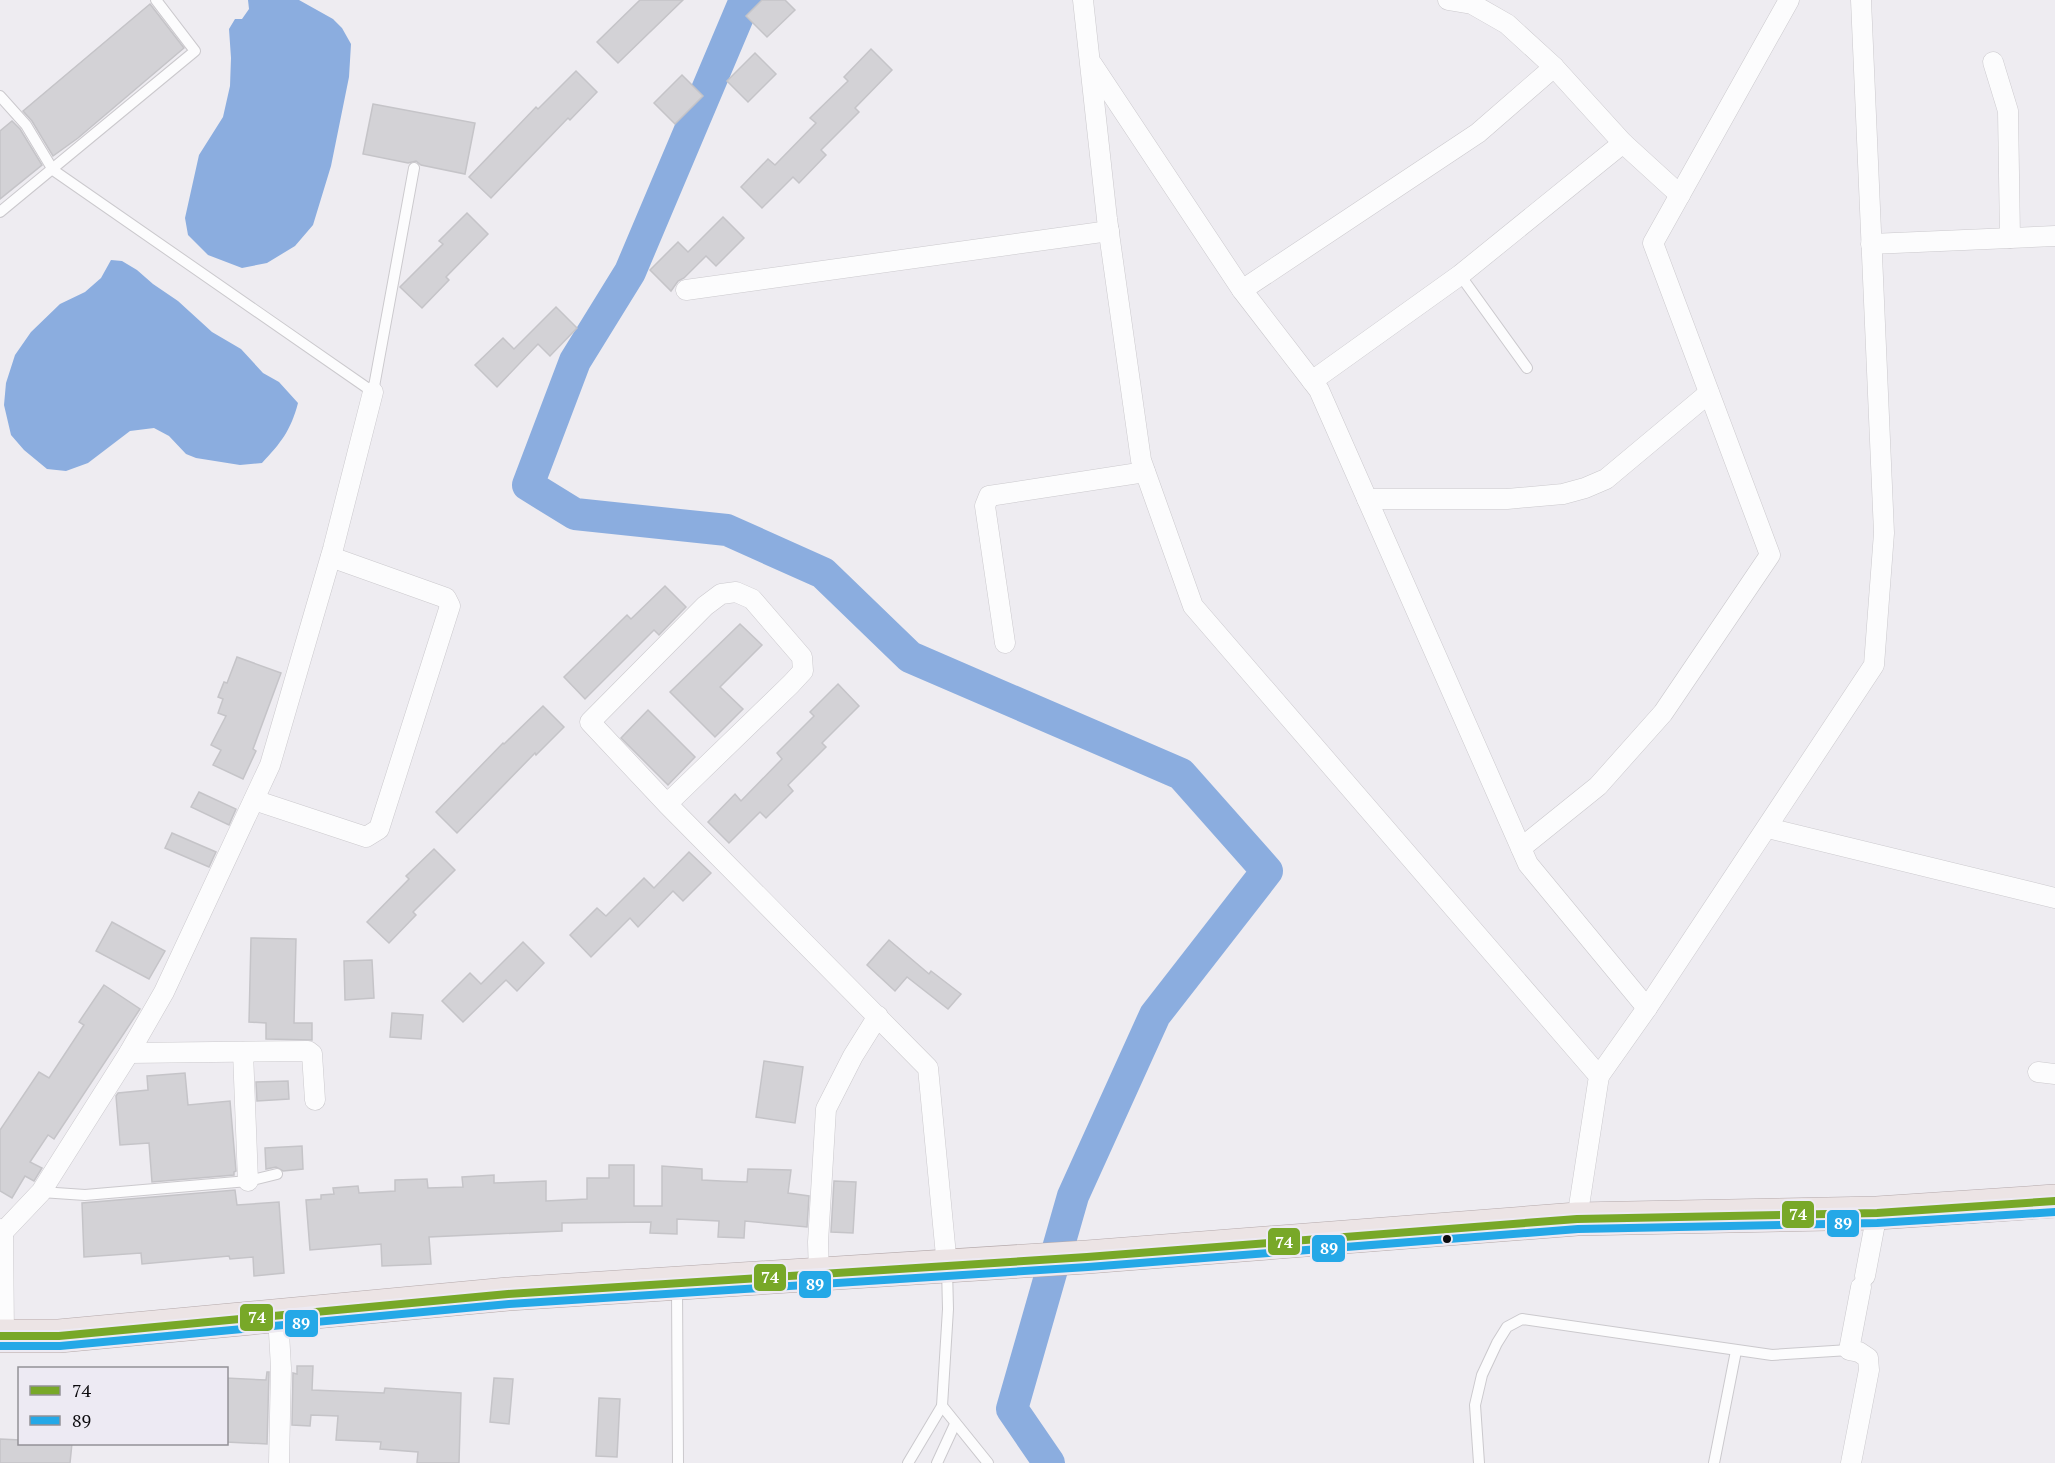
<svg xmlns="http://www.w3.org/2000/svg" width="2055" height="1463" viewBox="0 0 2055 1463" font-family="'PT Serif',serif">
<style>
.water{fill:#8baddf}
.lines{fill:none;stroke-linecap:round;stroke-linejoin:round}
.river{stroke:#8baddf;stroke-width:32}
.building{fill:#d3d2d6;stroke:#c5c4c8;stroke-width:1.5}
.service-casing{stroke:#cbc9cd;stroke-width:12}
.minor-casing{stroke:#cbc9cd;stroke-width:21}
.trunk-casing{stroke:#b4a9ab;stroke-width:34}
.service{stroke:#fcfcfd;stroke-width:10}
.minor{stroke:#fcfcfd;stroke-width:20}
.trunk{stroke:#ece4e5;stroke-width:33}
.bus-1-casing{stroke:#edeaf3;stroke-width:12}
.bus-2-casing{stroke:#edeaf3;stroke-width:12}
.bus-1{stroke:#78a828;stroke-width:8}
.bus-2{stroke:#24a8e7;stroke-width:8}
.bus-dot{fill:#0c0b0e;stroke:#edeaf3;stroke-width:2}
.line-badge{stroke:#edeaf3;stroke-width:2}
.badge-label{font-size:16px;text-anchor:middle;font-weight:bold;fill:#fff}
</style>
<rect width="100%" height="100%" fill="#eeecf1"/>
<g class="water">
<path d="M248 0H299L333 19 342 28 351 44 349 77 331 166 313 225 295 246 267 263 242 268 208 255 188 235 185 218 199 155 223 117 230 86 231 58 229 29 235 19H242L249 9Z"/>
<path d="M111 260 122 261 137 270 153 284 178 301 212 332 241 349 263 373 279 382 298 403C291 430 281 443 262 463L240 465 196 458 186 454 169 436 154 428 130 431 88 463 66 471 47 469 24 450 11 435 4 405 6 383 15 355 31 332 60 304 85 292 101 278Z"/>
</g>
<g class="lines">
<path class="river" d="M745 0 630 272 575 361 528 485 575 514 727 530 823 573 910 657 1181 774 1267 871 1155 1015 1073 1196 1012 1409 1049 1463"/>
</g>
<g class="building">
<path d="M640 0H683L618 63 597 42Z"/>
<path d="M762 0H785L795 10 767 37 746 16Z"/>
<path d="M150 4 184 48 78 138 53 156 32 121 23 111Z"/>
<path d="M871 49 892 70 855 108 859 112 821 150 826 155 799 183 793 177 762 208 741 187 768 159 775 165 816 123 810 118 848 81 844 77Z"/>
<path d="M755 53 776 74 748 102 727 81Z"/>
<path d="M576 71 597 92 570 120 568 118 491 198 469 177 536 107 538 109Z"/>
<path d="M682 75 703 96 675 124 654 103Z"/>
<path d="M373 104 475 123 465 174 421 165 416 161 408 163 363 154Z"/>
<path d="M12 121 20 129 42 165 0 199V131Z"/>
<path d="M467 213 488 234 446 277 449 280 422 308 400 287 443 244 439 241Z"/>
<path d="M723 217 744 238 716 266 706 256 684 278 678 281 671 291 650 270 678 242 688 252Z"/>
<path d="M556 307 577 328 550 356 538 344 497 387 475 365 503 338 514 349Z"/>
<path d="M665 586 686 607 659 635 654 630 585 699 564 677 627 615 631 619Z"/>
<path d="M740 624 762 645 720 687 743 709 715 737 670 692Z"/>
<path d="M237 657 281 673 253 749 256 751 243 779 213 765 221 750 211 745 226 716 218 713 223 699 218 697 224 682 227 683Z"/>
<path d="M838 684 859 706 822 743 826 747 788 785 793 791 766 818 760 812 729 843 708 822 735 794 741 801 782 759 777 753 814 716 810 712Z"/>
<path d="M543 706 564 727 536 755 535 753 457 833 436 812 503 743 504 744Z"/>
<path d="M648 710 695 757 668 785 621 738Z"/>
<path d="M199 792 236 809 229 825 191 807Z"/>
<path d="M172 833 216 852 209 867 165 848Z"/>
<path d="M434 849 455 870 413 912 416 915 389 943 367 922 409 879 406 876Z"/>
<path d="M689 852 711 873 683 901 673 891 638 927 630 918 591 957 570 935 597 908 606 916 644 878 654 888Z"/>
<path d="M112 922 165 951 149 979 96 951Z"/>
<path d="M251 938 296 939 294 1023H312V1040L266 1039V1023L249 1022Z"/>
<path d="M889 940 929 974 931 971 961 994 948 1009 907 977 895 991 867 965Z"/>
<path d="M523 942 544 963 517 991 506 980 463 1022 442 1001 470 973 481 984Z"/>
<path d="M372 960 374 998 345 1000 344 961Z"/>
<path d="M104 985 140 1009 54 1139 48 1135 30 1162 42 1168 34 1181 25 1176 12 1198 0 1191V1130L39 1072 49 1078 84 1025 79 1022Z"/>
<path d="M392 1013 423 1015 421 1039 390 1037Z"/>
<path d="M764 1061 803 1067 795 1123 756 1117Z"/>
<path d="M185 1073 188 1105 230 1101 236 1171 234 1172V1175L152 1182 149 1143 120 1145 116 1096 118 1093 148 1090 147 1076Z"/>
<path d="M288 1081 289 1099 257 1101 256 1082Z"/>
<path d="M302 1146 303 1169 283 1171 276 1167 266 1169 265 1148Z"/>
<path d="M609 1165H634V1206H662V1166L702 1169V1180L721 1181 747 1182 748 1169 791 1170 788 1193 809 1196 807 1227 745 1221 744 1238 718 1237 719 1221 677 1219V1234L650 1233 651 1222 562 1223V1231L429 1237 431 1264 382 1266 381 1244 310 1250 306 1200 321 1199V1195L334 1194 333 1188 358 1186 359 1193 395 1191V1180L427 1179 428 1188 463 1187 462 1177 494 1175V1183L546 1181V1201L587 1199V1178H609Z"/>
<path d="M834 1181 856 1182 853 1233 831 1232Z"/>
<path d="M235 1190 237 1205 279 1202 284 1273 254 1276 253 1257 230 1259 229 1256 142 1264 141 1253 84 1257 82 1203Z"/>
<path d="M297 1366H313L312 1390 384 1393 385 1388 461 1393 459 1463H417L418 1452 380 1449 381 1442 336 1440 338 1416 311 1415 310 1426 292 1425 293 1373 297 1374Z"/>
<path d="M267 1372H269L267 1444 226 1442V1378L266 1380Z"/>
<path d="M494 1378 513 1379 509 1424 490 1422Z"/>
<path d="M599 1398 620 1399 617 1457 596 1456Z"/>
<path d="M0 1439 20 1440V1443H72L70 1463H0Z"/>
</g>
<g class="lines">
<g class="service-casing">
<g id="service">
<path d="M0 96 26 125 53 170 373 392 414 168"/>
<path d="M0 212 195 51 156 0"/>
<path d="M1460 275 1527 368"/>
<path d="M41 1192 85 1195 248 1181 277 1174"/>
<path d="M677 1287 678 1463"/>
<path d="M942 1406 988 1463"/>
<path d="M908 1463 942 1406 948 1309 947 1268"/>
<path d="M937 1463 955 1424"/>
<path d="M1479 1463 1475 1405 1482 1375 1497 1343 1507 1327 1522 1319 1772 1355 1849 1350"/>
<path d="M1714 1463 1736 1351"/>
</g>
</g>
<g class="minor-casing">
<g id="minor">
<path d="M1083 0 1107 219 1141 460 1193 606 1599 1076 1577 1219"/>
<path d="M1448 0 1472 4 1507 24 1554 67 1623 143 1680 195"/>
<path d="M1993 62 2008 111 2010 238"/>
<path d="M1092 64 1242 290 1319 390 1528 864 1647 1008"/>
<path d="M1871 244 2055 236"/>
<path d="M686 290 1109 231"/>
<path d="M1242 290 1478 133 1554 67"/>
<path d="M1312 381 1460 275 1623 143"/>
<path d="M1367 499H1507L1563 494 1585 488 1606 479 1709 393"/>
<path d="M1005 643 985 506 989 496 1145 472"/>
<path d="M254 800 366 837 379 829 450 606 446 598 331 557"/>
<path d="M667 804 791 684 803 671 802 657 752 599 736 592 721 594 705 606 590 722 667 804 928 1068 947 1266"/>
<path d="M1768 828 2055 898"/>
<path d="M1521 848 1598 786 1663 713 1770 555 1653 243 1789 0"/>
<path d="M243 1052 248 1181"/>
<path d="M129 1053 308 1051 312 1054 315 1100"/>
<path d="M2038 1072 2055 1074"/>
<path d="M1599 1076 1647 1008 1874 665 1884 533 1861 0"/>
<path d="M0 1229 3 1232 4 1336"/>
<path d="M3 1232 41 1192 129 1053 164 992 270 765 333 549 373 392"/>
<path d="M819 1275 818 1242 826 1109 853 1056 878 1016"/>
<path d="M1865 1276 1877 1213"/>
<path d="M278 1315 281 1368 279 1463"/>
<path d="M1851 1463 1869 1370 1868 1358 1859 1352 1849 1350 1861 1287"/>
</g>
</g>
<g class="trunk-casing">
<path id="trunk" d="M0 1336H59L508 1294 1087 1257 1577 1219 1877 1213 2055 1201"/>
</g>
<use href="#service" class="service"/>
<use href="#minor" class="minor"/>
<use href="#trunk" class="trunk"/>
<g class="bus-1-casing">
<path id="bus-1" d="M0 1336H59L508 1294 1087 1257 1577 1219 1877 1213 2055 1201"/>
</g>
<g class="bus-2-casing">
<path id="bus-2" d="M0 1346H60L509 1304 1088 1267 1578 1229 1877 1223 2055 1212"/>
</g>
<use href="#bus-1" class="bus-1"/>
<use href="#bus-2" class="bus-2"/>
</g>
<circle class="bus-dot" cx="1447" cy="1239" r="5"/>
<g class="line-badge">
<rect x="1781" y="1200" width="34" height="29" rx="6" fill="#78a828"/>
<rect x="1826" y="1209" width="34" height="29" rx="6" fill="#24a8e7"/>
<rect x="1267" y="1227" width="34" height="29" rx="6" fill="#78a828"/>
<rect x="1311" y="1234" width="35" height="29" rx="6" fill="#24a8e7"/>
<rect x="753" y="1263" width="34" height="29" rx="6" fill="#78a828"/>
<rect x="798" y="1270" width="34" height="29" rx="6" fill="#24a8e7"/>
<rect x="239" y="1303" width="35" height="29" rx="6" fill="#78a828"/>
<rect x="284" y="1309" width="35" height="29" rx="6" fill="#24a8e7"/>
</g>
<g class="badge-label">
<text x="1798" y="1220">74</text>
<text x="1843" y="1229">89</text>
<text x="1284" y="1248">74</text>
<text x="1329" y="1254">89</text>
<text x="770" y="1283">74</text>
<text x="815" y="1290">89</text>
<text x="257" y="1323">74</text>
<text x="301" y="1329">89</text>
</g>
<rect x="18" y="1367" width="210" height="78" fill="#edeaf3" stroke="#939197" stroke-width="1.5"/>
<rect x="30" y="1386" width="30" height="9" fill="#78a828" stroke="#939197" stroke-width="1.5"/>
<text x="72" y="1397" font-size="18" fill="#0c0b0e">74</text>
<rect x="30" y="1416" width="30" height="9" fill="#24a8e7" stroke="#939197" stroke-width="1.5"/>
<text x="72" y="1427" font-size="18" fill="#0c0b0e">89</text>
</svg>
